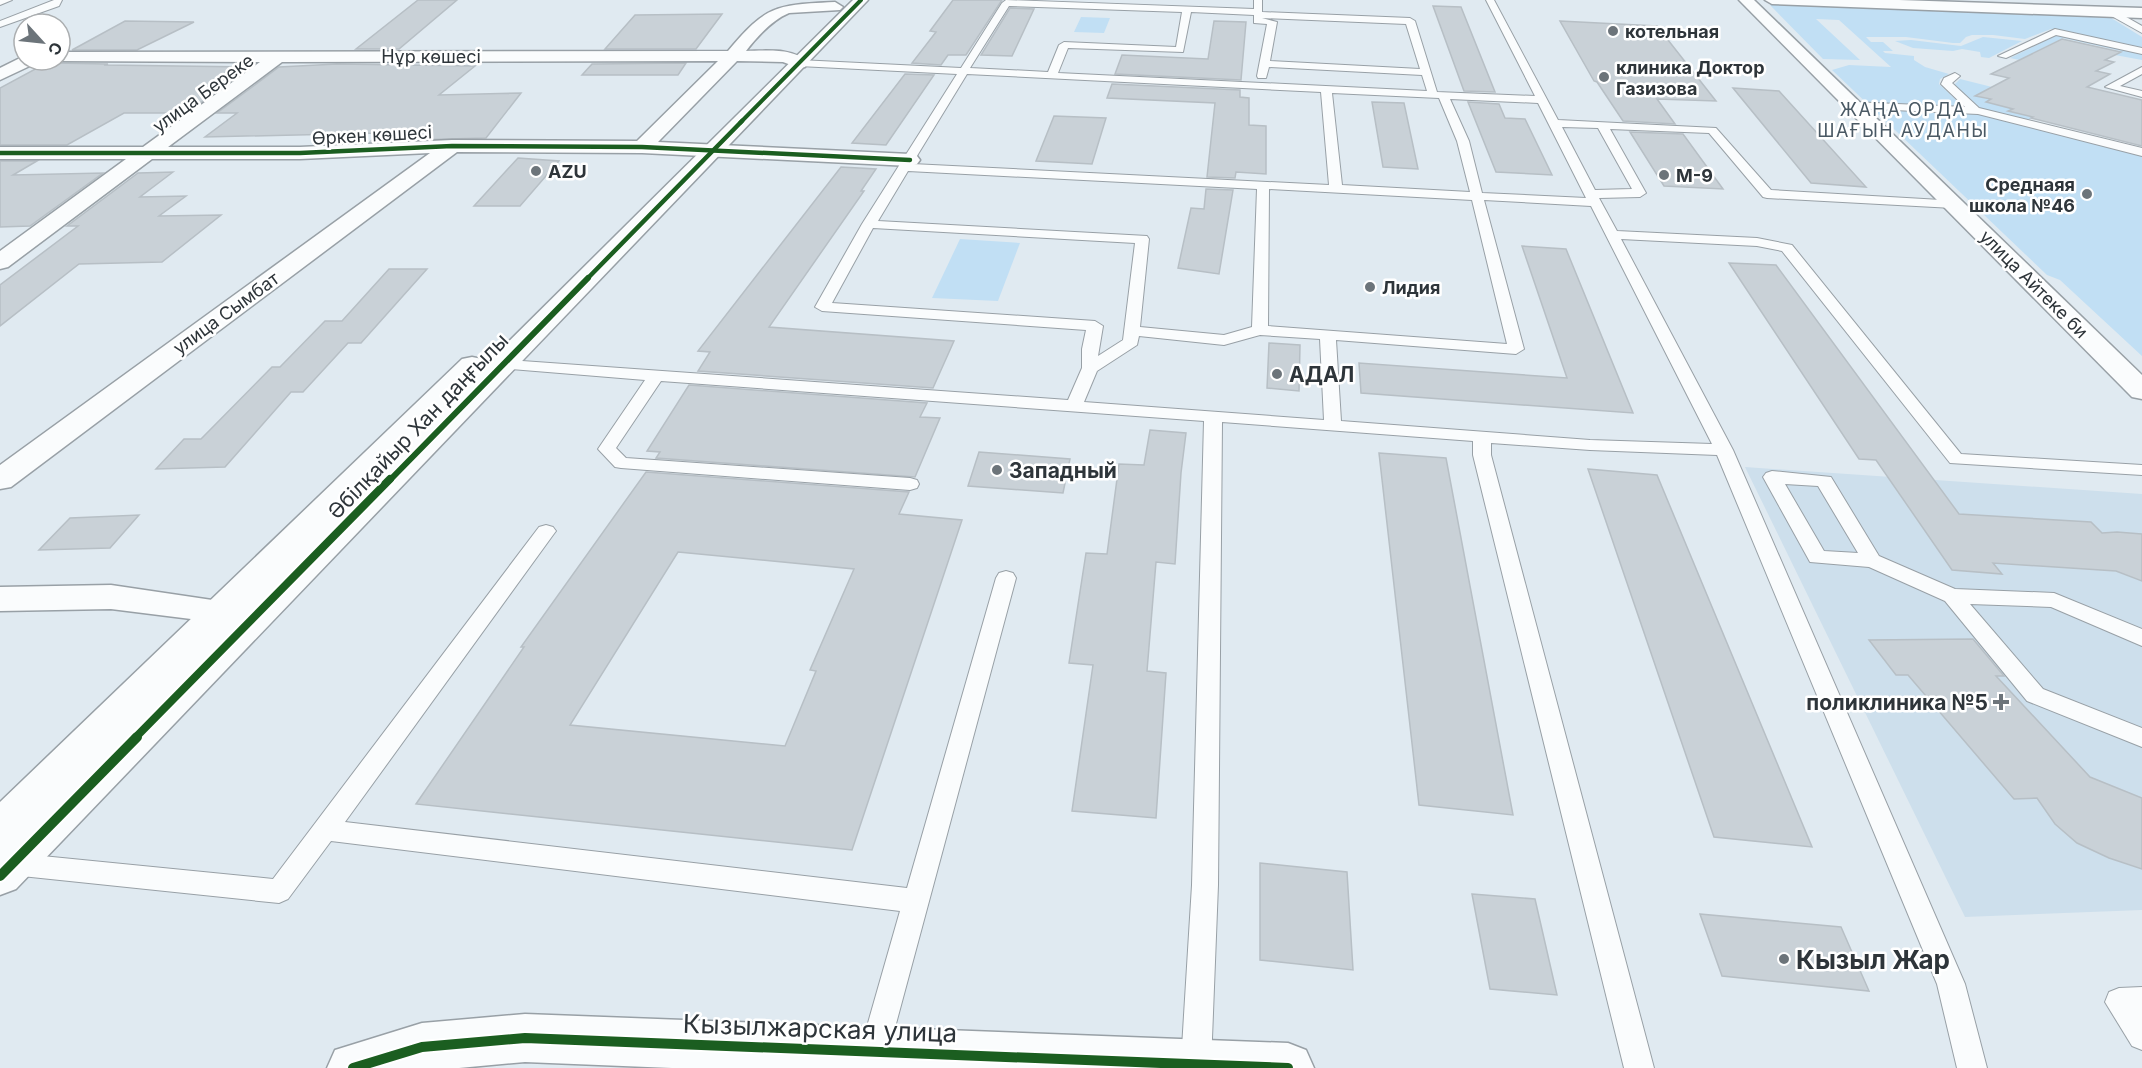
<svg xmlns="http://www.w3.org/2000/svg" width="2142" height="1068" viewBox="0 0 2142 1068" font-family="Inter,sans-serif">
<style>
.built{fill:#cddfec}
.green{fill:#c1dff4}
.building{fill:#c9d1d7;stroke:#b7bfc5;stroke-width:1.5;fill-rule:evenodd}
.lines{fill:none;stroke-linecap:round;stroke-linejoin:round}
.lane-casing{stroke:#98a0a6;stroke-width:2}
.street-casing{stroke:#98a0a6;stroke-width:3}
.secondary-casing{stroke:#98a0a6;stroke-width:3}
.lane{fill:#fafcfd;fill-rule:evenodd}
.street{fill:#fafcfd;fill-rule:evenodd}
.secondary{fill:#fafcfd;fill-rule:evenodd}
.cycleway-far4-casing{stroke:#fff;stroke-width:6}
.cycleway-far3-casing{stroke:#fff;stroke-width:7}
.cycleway-far2-casing{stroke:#fff;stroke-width:9}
.cycleway-far1-casing{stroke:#fff;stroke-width:12}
.cycleway-casing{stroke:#fff;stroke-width:14}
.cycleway-far4{stroke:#1b5e20;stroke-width:4}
.cycleway-far3{stroke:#1b5e20;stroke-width:4.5}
.cycleway-far2{stroke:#1b5e20;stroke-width:6}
.cycleway-far1{stroke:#1b5e20;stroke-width:8}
.cycleway{stroke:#1b5e20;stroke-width:10}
.poi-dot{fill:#6c747a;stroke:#fff;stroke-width:2}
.labels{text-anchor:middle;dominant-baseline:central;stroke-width:5;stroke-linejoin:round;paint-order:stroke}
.far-poi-label{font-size:18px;font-weight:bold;fill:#2e353a;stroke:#fff;text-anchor:start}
.far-street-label{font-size:18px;fill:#2e353a;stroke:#fff}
.far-neighbourhood-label{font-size:18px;letter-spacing:1.5px;fill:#4a5964;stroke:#fff}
.poi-label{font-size:21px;font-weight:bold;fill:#2e353a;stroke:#fff;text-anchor:start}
.street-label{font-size:21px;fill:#2e353a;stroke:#fff}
.near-poi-label{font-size:26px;font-weight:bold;fill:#2e353a;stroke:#fff;text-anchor:start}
.near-street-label{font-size:26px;fill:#2e353a;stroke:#fff}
</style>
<rect width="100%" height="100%" fill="#e0eaf1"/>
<path class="built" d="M1745 467 2142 494V910L1965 917Z"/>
<g class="green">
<path d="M1781 3 2108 16 2142 37V49L2051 29 2025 39 1993 35H1972L1966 37 1960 43H1953L1906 37H1866L1871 42H1883L1893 51H1883L1885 53 1914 56V60L1925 67 1949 74 1940 79 1939 84 1964 107 1982 114 2142 155V356L2060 280 2047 275 1832 70 1849 65 1891 67 1839 20 1816 19 1860 60 1823 59 1770 5Z"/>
<path d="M1081 17 1110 18 1104 33 1074 32Z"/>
<path d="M2057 35 2142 52V60L2115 55 2121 51 2063 38 2045 47 2039 64 2010 58Z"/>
<path d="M1983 37 2022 41 1989 58 1981 57 1980 52 1962 49 1953 51 1913 48 1895 41 1911 40 1961 46Z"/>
<path d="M1960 79 1992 87 1976 96 1991 99 1987 102 2013 109 2010 111 2033 117 2028 120 1980 108 1954 85Z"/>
<path d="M960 239 1020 243 998 301 932 298Z"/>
</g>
<g class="building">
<path d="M418 0H457L399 49H356Z"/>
<path d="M953 0H1002L966 55H948L941 65 912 63 936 32 930 31Z"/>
<path d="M1433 6 1461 7 1495 92 1464 91Z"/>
<path d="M1010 8 1034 9 1012 56 981 55Z"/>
<path d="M722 14 696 49H605L635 15Z"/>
<path d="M125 21 194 22 137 50H72Z"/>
<path d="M1214 21 1246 22 1241 80 1115 74 1122 55 1208 59Z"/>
<path d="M1560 21 1657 26 1716 101 1657 99 1675 124 1623 121 1597 82 1594 81Z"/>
<path d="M2062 39 2121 52 2105 60 2114 62 2096 71 2110 74 2087 87 2142 100V146L2031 118 2033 117 2008 111 2013 109 1986 102 1991 99 1975 96 2009 78 1991 74Z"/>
<path d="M52 60 54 63 108 64 104 65 250 67 186 113H124L67 145H0V88Z"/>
<path d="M686 63 678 75H582L592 64Z"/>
<path d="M337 64 475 66 439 95 521 93 486 138 371 141 381 133 205 137 237 113H217L279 67Z"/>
<path d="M905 74 934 75 886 145 852 143Z"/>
<path d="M1112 84 1240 90V97L1249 98V125L1266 126V174L1236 172 1235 178 1207 177 1215 103 1107 98Z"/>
<path d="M1733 88 1779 91 1866 187 1811 183Z"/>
<path d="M1372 102 1404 103 1418 169 1383 167Z"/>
<path d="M1468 102 1499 104 1505 118 1525 119 1552 175 1496 172Z"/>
<path d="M1054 116 1106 118 1092 164 1036 161Z"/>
<path d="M1630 132 1683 134 1723 189 1664 186Z"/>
<path d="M518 158 559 161 520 206H474Z"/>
<path d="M0 161H37L13 175 103 173 30 226 0 227Z"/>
<path d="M841 167 876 169 861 191H864L769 327 954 341 933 388 698 371 710 352 698 351Z"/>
<path d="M173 172 140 197 186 196 159 216 221 215 162 262 79 264 0 326V285L78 226H67L138 173Z"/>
<path d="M1206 189 1233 190 1219 274 1178 268 1191 208 1204 209Z"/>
<path d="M1522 246 1566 249 1633 413 1361 393 1359 363 1567 378Z"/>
<path d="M1729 263 1776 265 1959 514 2091 522 2102 533 2117 532 2142 534V581L2116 571 1993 563 2002 574 1952 570 1876 460 1859 459Z"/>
<path d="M389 269H427L361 343H348L303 392H291L225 467 156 469 184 439H201L272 367H280L325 321H342Z"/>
<path d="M1269 343 1300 345 1299 391 1267 388Z"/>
<path d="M689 385 927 403 920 417 940 418 915 477 656 458 660 452 647 451Z"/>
<path d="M1150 430 1186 433 1181 473 1175 564 1156 562 1147 671 1166 673 1156 818 1072 811 1093 665 1069 663 1086 553 1107 554 1119 464 1144 465Z"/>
<path d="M979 452 1070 459 1063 493 968 486Z"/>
<path d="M1379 453 1446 458 1513 815 1419 805Z"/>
<path d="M1588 469 1657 475 1812 847 1714 837Z"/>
<path d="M646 472 909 492 899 514 962 520 852 850 416 804 524 647H521ZM678 552 854 569 810 670 816 671 785 746 570 725Z"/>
<path d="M139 515 110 548 39 550 70 518Z"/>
<path d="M1973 639 2004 676H1996L2090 777 2142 798V869L2109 858 2077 843 2055 824 2037 798 2014 799 1908 675H1896L1869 640Z"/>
<path d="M1260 863 1347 872 1353 970 1260 960Z"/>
<path d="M1472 894 1535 899 1557 995 1490 989Z"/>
<path d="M1700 914 1841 927 1869 991 1722 976Z"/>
</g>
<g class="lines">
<g class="lane-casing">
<g id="lane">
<path d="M0 0H12L0 5Z"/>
<path d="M54 0H62L59 6 0 27V21Z"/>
<path d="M1006 0 1254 9V0H1262V12L1410 18 1415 21 1437 92 1535 96 1486 0H1494L1558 120 1716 128 1771 190 1958 201 1959 204 1958 207 1953 208 1767 198 1763 197 1709 133 1610 129 1646 193 1640 197 1599 198 1617 231 1757 238 1792 245 1961 454 2142 465V475L1950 463 1782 251 1757 246 1621 239 1733 450 1965 984 1987 1068H1957L1937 984 1717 455 1590 450 1491 443V455L1654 1068H1624L1473 455V441L1222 422 1218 885 1211 1064 1209 1068H1183L1181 1064 1192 885 1204 421 661 381 616 448 626 458 910 478 917 480 919 484 917 488 910 490 621 468 615 467 598 449 645 380 487 367 485 364 487 361 493 359 1068 400 1082 368V349L1086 330 822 311 815 307 862 224 957 74 799 66 794 63 799 60 961 68 1002 3ZM1009 6 1182 12 1176 47 1064 42 1059 45 1048 72 970 68ZM1191 12 1254 15V23L1267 24 1257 76 1258 78H1266L1269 67 1422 75 1427 91 1058 73 1068 48 1183 52ZM1262 18 1406 24 1420 69 1270 61 1277 22ZM967 74 1321 92 1329 185 912 164ZM1332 93 1439 98 1457 141 1470 192 1342 185ZM1450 99 1538 103 1586 198 1482 193 1469 141ZM1562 127 1598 128 1632 189 1595 190ZM908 171 1257 189 1252 327 1224 335 1140 327 1149 239 1147 236 878 221ZM1269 189 1472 200 1507 344 1268 326ZM1484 200 1591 206 1712 444 1590 440 1341 421 1336 340 1516 354 1524 349ZM873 228 1135 243 1123 340 1098 356 1103 326 1095 321 832 303ZM1260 335 1320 339 1324 420 1084 402 1097 371 1137 345 1139 336 1224 345Z"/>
<path d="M2108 10H2114L2142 26V33L2108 14Z"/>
<path d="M2055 29 2142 48V54L2056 35 2006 58 1998 56Z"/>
<path d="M2142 67V74L2120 86 2142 91V97L2105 87Z"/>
<path d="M1955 73 1960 76 1952 83 1979 108 2142 148V156L1978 114 1852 108 1847 105 1852 102 1965 107 1941 84 1944 78Z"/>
<path d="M1772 471 1831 477 1879 556 1955 589 2054 593 2142 629V646L2051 607 1970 604 2043 689 2142 728V747L2027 701 1945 601 1869 567 1810 562 1763 477 1766 473ZM1785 484 1818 486 1858 553 1824 551Z"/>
<path d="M546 525 553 527 556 531 553 535 345 822 907 888 996 578 999 573 1006 571 1013 573 1016 578 886 1061 875 1065 864 1061 860 1051 900 911 331 841 288 899 279 903 12 875 3 872 0 862 3 856 12 853 273 879 539 527Z"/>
<path d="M2142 987V1050L2132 1046 2105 1002 2109 992 2119 988Z"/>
</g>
</g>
<g class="street-casing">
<g id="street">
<path d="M1739 0H1754L2142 375V399L2132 397Z"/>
<path d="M835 2 843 7 840 10 789 13C772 20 757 37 746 51 764 51 795 47 807 63L805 67 799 68 783 62 737 61 658 142 910 154 917 156 920 160 917 164 910 166 642 153 457 152 11 487 0 489V465L430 153 300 159H152L8 267 0 269V251L126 159H0V147H143L260 62 54 61 60 60V52L728 51C767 4 777 5 835 2ZM718 61 637 141 452 140 300 147H168L282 62Z"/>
<path d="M24 56V60H36L34 64 0 80V68Z"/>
<path d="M111 585 219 601 232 604 237 613 232 622 219 625 191 619 111 609 0 611V587Z"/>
</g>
</g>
<g class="secondary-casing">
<g id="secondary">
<path d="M853 0H868L16 889 0 895V802L462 359 472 357 482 359 485 365Z"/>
<path d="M1765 0H1899L2142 8V18L1772 4Z"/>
<path d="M525 1014 1288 1043 1306 1050 1314 1068H672L525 1062 459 1068H327L335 1050 422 1023Z"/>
</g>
</g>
<use href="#lane" class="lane"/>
<use href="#street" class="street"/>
<use href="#secondary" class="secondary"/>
<g class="cycleway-far4-casing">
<path id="cycleway-far4" d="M740 123 861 0"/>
</g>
<g class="cycleway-far3-casing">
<g id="cycleway-far3">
<path d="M0 153H300L452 146 642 147 910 160"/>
<path d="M586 280 742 121"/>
</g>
</g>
<g class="cycleway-far2-casing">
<path id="cycleway-far2" d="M389 481 588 278"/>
</g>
<g class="cycleway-far1-casing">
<path id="cycleway-far1" d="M135 738 390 479"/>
</g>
<g class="cycleway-casing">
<g id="cycleway">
<path d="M0 876 137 737"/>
<path d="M353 1068 422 1047 525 1038 1288 1068"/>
</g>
</g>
<use href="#cycleway-far4" class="cycleway-far4"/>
<use href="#cycleway-far3" class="cycleway-far3"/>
<use href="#cycleway-far2" class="cycleway-far2"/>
<use href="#cycleway-far1" class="cycleway-far1"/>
<use href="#cycleway" class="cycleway"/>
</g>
<g class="poi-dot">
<circle cx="1613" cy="31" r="6"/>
<circle cx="1604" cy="77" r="6"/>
<circle cx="536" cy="171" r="6"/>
<circle cx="1664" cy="175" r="6"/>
<circle cx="2087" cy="194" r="6"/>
<circle cx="1370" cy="287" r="6"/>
<circle cx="1277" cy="374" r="6"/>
<circle cx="997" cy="470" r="6"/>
<path d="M1998 693h6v6h6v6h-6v6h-6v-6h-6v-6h6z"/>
<circle cx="1784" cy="959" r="6"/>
</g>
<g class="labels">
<g class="far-poi-label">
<text x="1625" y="31">котельная</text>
<text x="1616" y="67">клиника Доктор<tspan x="1616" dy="21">Газизова</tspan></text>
<text x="548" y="171">AZU</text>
<text x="1676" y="175">M-9</text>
<text x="2075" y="184" text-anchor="end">Среднаяя<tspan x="2075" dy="21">школа №46</tspan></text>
<text x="1382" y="287">Лидия</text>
</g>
<g class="far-street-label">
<text x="431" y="56">Нұр көшесі</text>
<text transform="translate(203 93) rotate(-36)">улица Береке</text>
<text transform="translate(372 135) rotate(-3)">Өркен көшесі</text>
<text transform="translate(2034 284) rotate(45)">улица Айтеке би</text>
<text transform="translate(226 313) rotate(-36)">улица Сымбат</text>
</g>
<g class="far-neighbourhood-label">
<text x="1903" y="109">ЖАҢА ОРДА<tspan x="1903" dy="21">ШАҒЫН АУДАНЫ</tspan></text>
</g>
<g class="poi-label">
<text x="1289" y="374">АДАЛ</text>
<text x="1009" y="470">Западный</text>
<text x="1988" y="702" text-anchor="end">поликлиника №5</text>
</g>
<g class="street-label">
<text transform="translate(418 426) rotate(-46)">Әбілқайыр Хан даңғылы</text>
</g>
<g class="near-poi-label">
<text x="1796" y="959">Кызыл Жар</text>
</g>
<g class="near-street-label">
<text transform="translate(820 1028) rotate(2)">Кызылжарская улица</text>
</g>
</g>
<g transform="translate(42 42) rotate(117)"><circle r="28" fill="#ffffff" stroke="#abaeb0" stroke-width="1.5"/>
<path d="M0-4.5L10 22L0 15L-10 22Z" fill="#6c747a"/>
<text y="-9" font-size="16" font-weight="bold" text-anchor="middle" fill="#2e353a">С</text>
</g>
</svg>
